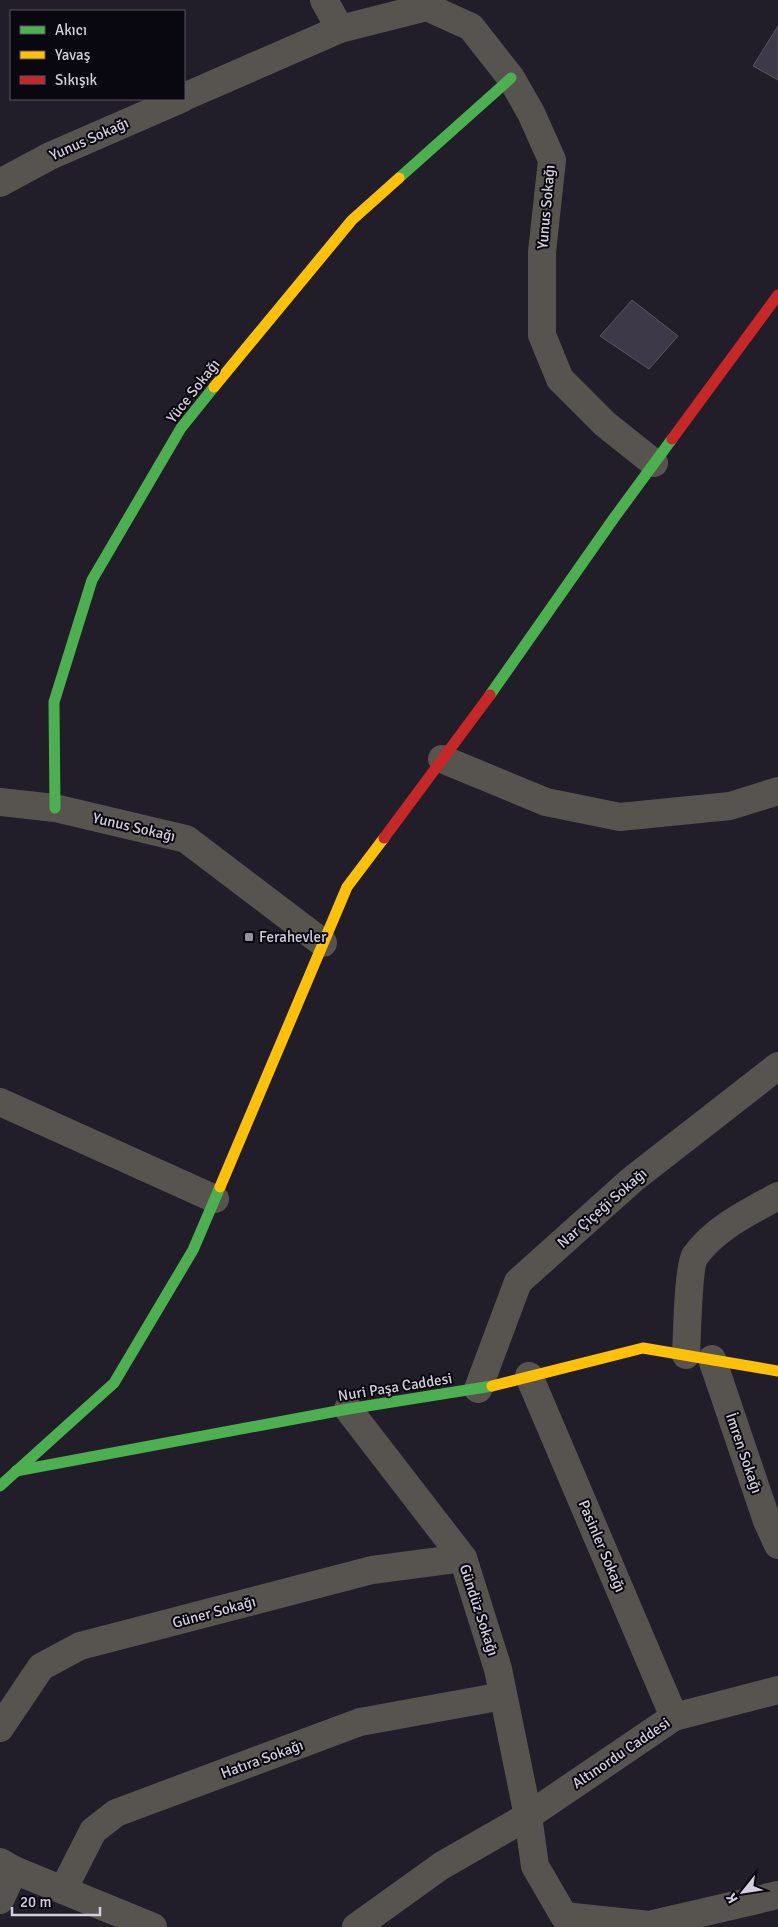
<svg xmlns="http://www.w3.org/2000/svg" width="778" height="1927" viewBox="0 0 778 1927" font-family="Signika,sans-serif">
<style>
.building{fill:#3e3948;stroke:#58565f}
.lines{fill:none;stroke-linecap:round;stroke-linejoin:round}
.street{stroke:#57544f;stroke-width:28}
.fast{stroke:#4caf50;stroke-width:11}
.slow{stroke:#ffc107;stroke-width:11}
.jam{stroke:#c62828;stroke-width:11}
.poi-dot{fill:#95919d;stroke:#09070f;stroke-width:2}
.labels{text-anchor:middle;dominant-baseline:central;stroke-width:4;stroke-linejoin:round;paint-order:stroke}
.street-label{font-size:15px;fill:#d3cfdc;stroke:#09070f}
.poi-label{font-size:15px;fill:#d3cfdc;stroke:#09070f;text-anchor:start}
</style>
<rect width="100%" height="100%" fill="#211e29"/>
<g class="building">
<path d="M778 26V80L753 66Z"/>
<path d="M632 300 678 336 649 369 600 336Z"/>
</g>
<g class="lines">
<g class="street">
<path d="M324 0 340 29"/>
<path d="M184 97 340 29 427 7 471 27 511 78 531 113 552 160 542 252V335L560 379 605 424 654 463"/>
<path d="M0 183 50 156 181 99"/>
<path d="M442 759 546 802 620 817 730 806 778 791"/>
<path d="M0 802 55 808 186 839 323 943"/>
<path d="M0 1102 215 1199"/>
<path d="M686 1355C687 1339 688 1267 695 1256 715 1228 749 1212 778 1196"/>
<path d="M712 1359 767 1521 778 1545"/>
<path d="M529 1376 674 1717"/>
<path d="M478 1389 518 1282 633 1179 778 1066"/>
<path d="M348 1409 463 1558 498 1669 528 1816 535 1866 564 1916 649 1925 778 1895"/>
<path d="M0 1728 41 1667 80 1646 372 1570 463 1558"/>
<path d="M0 1862 14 1870 153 1927"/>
<path d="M63 1890 93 1831 116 1813 360 1722 503 1696"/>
<path d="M0 1900 14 1870"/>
<path d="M356 1927 441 1866 528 1816 674 1717 778 1690"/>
</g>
<g class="fast">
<path d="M399 178 511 78"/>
<path d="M490 695 614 518 672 439"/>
<path d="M55 808 54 702 92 580 181 428 214 387"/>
<path d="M16 1471 348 1409 492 1386"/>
<path d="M0 1486 114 1383 193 1250 220 1187"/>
</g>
<g class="slow">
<path d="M214 387 352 220 399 178"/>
<path d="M220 1187 347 887 384 838"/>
<path d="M492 1386 643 1348 778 1371"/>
</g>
<g class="jam">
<path d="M672 439 778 295"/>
<path d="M384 838 490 695"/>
</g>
</g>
<rect class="poi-dot" x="244" y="932" width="10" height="10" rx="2.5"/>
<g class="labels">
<g class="street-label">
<text transform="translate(89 139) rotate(-24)">Yunus Sokağı</text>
<text transform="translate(546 207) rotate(-85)">Yunus Sokağı</text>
<text transform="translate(193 391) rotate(-52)">Yüce Sokağı</text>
<text transform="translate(134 827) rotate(13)">Yunus Sokağı</text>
<text transform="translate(602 1208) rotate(-41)">Nar Çiçeği Sokağı</text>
<text transform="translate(395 1387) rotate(-9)">Nuri Paşa Caddesi</text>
<text transform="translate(744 1453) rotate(71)">İmren Sokağı</text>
<text transform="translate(602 1546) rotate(67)">Pasinler Sokağı</text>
<text transform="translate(479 1610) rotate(72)">Gündüz Sokağı</text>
<text transform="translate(214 1612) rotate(-15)">Güner Sokağı</text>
<text transform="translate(621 1753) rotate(-34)">Altınordu Caddesi</text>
<text transform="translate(262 1759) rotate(-20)">Hatıra Sokağı</text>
</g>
<g class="poi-label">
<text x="259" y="937">Ferahevler</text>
</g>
</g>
<rect x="10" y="10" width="175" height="90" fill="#09070f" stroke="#5a5761"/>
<rect x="20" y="26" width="25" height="8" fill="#4caf50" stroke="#5a5761"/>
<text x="55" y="35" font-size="15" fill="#d3cfdc">Akıcı</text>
<rect x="20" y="51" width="25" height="8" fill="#ffc107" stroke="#5a5761"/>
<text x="55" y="60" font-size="15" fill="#d3cfdc">Yavaş</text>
<rect x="20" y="76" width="25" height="8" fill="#c62828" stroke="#5a5761"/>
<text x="55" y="85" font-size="15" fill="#d3cfdc">Sıkışık</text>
<g transform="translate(743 1892) rotate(240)" stroke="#09070f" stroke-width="4" paint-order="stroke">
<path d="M0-4L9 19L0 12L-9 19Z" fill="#d3cfdc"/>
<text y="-8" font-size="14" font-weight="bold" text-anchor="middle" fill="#d3cfdc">K</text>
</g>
<path d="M12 1907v8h88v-8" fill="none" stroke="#d3cfdc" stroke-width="2.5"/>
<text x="20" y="1907" font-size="15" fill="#d3cfdc" stroke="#09070f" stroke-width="4" paint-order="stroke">20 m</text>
</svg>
